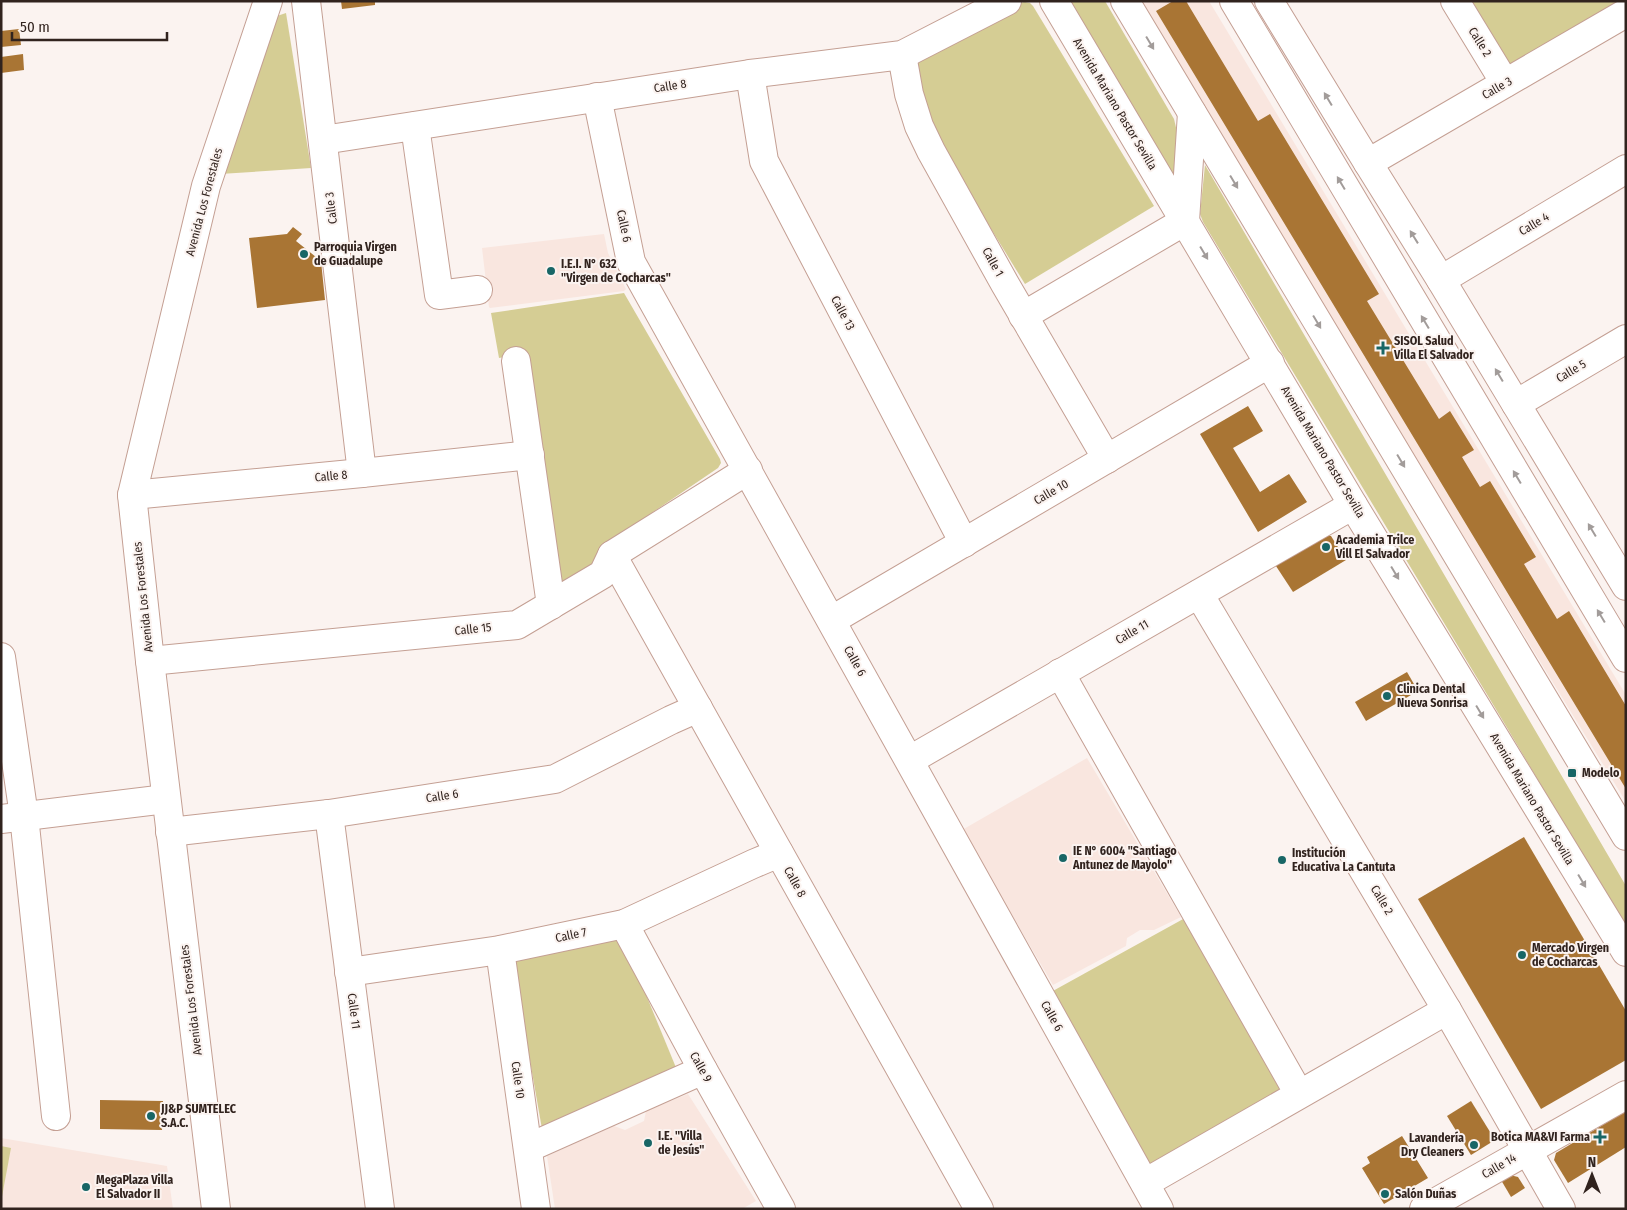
<svg xmlns="http://www.w3.org/2000/svg" width="1627" height="1210" viewBox="0 0 1627 1210" font-family="'Fira Sans Condensed',sans-serif">
<style>
.built{fill:#f9e6df}
.green{fill:#d5cd94}
.building{fill:#a97534}
.lines{fill:none;stroke-linecap:round;stroke-linejoin:round}
.minor-casing{stroke:#c49f93;stroke-width:30}
.major-casing{stroke:#c49f93;stroke-width:30}
.minor{stroke:#fff;stroke-width:28}
.major{stroke:#fff;stroke-width:28}
.oneway{fill:#a29c9a}
.poi-dot{fill:#186666;stroke:#fbf3f0;stroke-width:2}
.labels{text-anchor:middle;dominant-baseline:central;stroke-width:4;stroke-linejoin:round;paint-order:stroke}
.street-label{font-size:12px;fill:#31231e;stroke:#fbf3f0}
.poi-label{font-size:12px;font-weight:bold;fill:#31231e;stroke:#fbf3f0;text-anchor:start}
</style>
<rect width="100%" height="100%" fill="#fbf3f0"/>
<g class="built">
<path d="M1136 1H1209L1626 695V802Z"/>
<path d="M604 234 608 253 626 289 624 291 490 308 489 307 482 248Z"/>
<path d="M1087 758 1181 917 1154 930H1140L1127 938 1126 946 1053 985 962 830Z"/>
<path d="M688 1094 756 1201 742 1209H555L547 1156 614 1126 625 1130 644 1121 646 1111Z"/>
<path d="M1 1138 167 1166 173 1209H1Z"/>
</g>
<g class="green">
<path d="M1068 1H1105L1174 119 1178 136 1177 188Z"/>
<path d="M1464 1H1626L1505 72Z"/>
<path d="M1025 2 1030 3 1033 6 1154 206 1025 284 938 143 913 69 916 55 1018 3Z"/>
<path d="M286 13 311 168 220 174 274 17Z"/>
<path d="M1205 165 1626 886V929L1506 726 1203 222 1200 214Z"/>
<path d="M624 293 720 459 721 463 718 468 606 544 596 571 561 587 525 353 499 358 491 313Z"/>
<path d="M1185 918 1284 1092 1150 1165 1051 992Z"/>
<path d="M621 934 677 1070 542 1129 513 964 518 955Z"/>
<path d="M1 1146 11 1148 1 1202Z"/>
</g>
<g class="building">
<path d="M341 1H375V5L342 9Z"/>
<path d="M1173 1H1186L1258 121 1270 114 1379 294 1367 301 1439 419 1450 411 1474 450 1462 457 1480 487 1490 481 1536 557 1524 564 1557 619 1569 611 1626 706V789L1156 11Z"/>
<path d="M19 29 21 45 1 47V31Z"/>
<path d="M23 54 24 70 1 73V57Z"/>
<path d="M293 227 302 234 296 241 321 261 325 300 257 308 249 238 287 234Z"/>
<path d="M1248 406 1263 431 1233 448 1260 492 1289 474 1307 502 1258 532 1200 434Z"/>
<path d="M1321 534 1331 536 1346 560 1293 592 1274 563Z"/>
<path d="M1407 672 1418 691 1366 721 1355 702Z"/>
<path d="M1524 837 1626 1011V1060L1541 1109 1418 899Z"/>
<path d="M100 1100 163 1101 162 1130 100 1129Z"/>
<path d="M1471 1101 1495 1140 1471 1155 1447 1116Z"/>
<path d="M1626 1111V1147L1568 1183 1554 1160 1556 1153Z"/>
<path d="M1402 1136 1428 1178 1384 1204 1362 1168 1370 1163 1367 1157Z"/>
<path d="M1510 1175 1518 1177 1525 1188 1511 1197 1501 1180Z"/>
</g>
<g class="lines">
<g class="minor-casing">
<g id="minor">
<path d="M306 1 362 473"/>
<path d="M1054 1 1353 505 1626 952"/>
<path d="M1269 1 1368 163 1441 280 1626 586"/>
<path d="M1455 1 1505 83"/>
<path d="M902 55 909 94 919 126 931 151 1005 284 1107 459"/>
<path d="M750 74 764 161 964 543"/>
<path d="M597 97 631 262 1159 1209"/>
<path d="M415 126 439 295 478 290"/>
<path d="M323 140 750 74 902 55 1007 1"/>
<path d="M1368 163 1626 13"/>
<path d="M1441 280 1626 169"/>
<path d="M1023 316 1185 221"/>
<path d="M516 361 551 605"/>
<path d="M1516 404 1626 339"/>
<path d="M132 495 362 473 530 455"/>
<path d="M612 555 979 1209"/>
<path d="M1199 594 1447 1010 1561 1209"/>
<path d="M832 620 1270 363"/>
<path d="M1 657 24 816 56 1116"/>
<path d="M150 661 517 625 603 574 612 555 748 470"/>
<path d="M1060 673 1299 1094"/>
<path d="M910 760 1353 505"/>
<path d="M329 814 380 1209"/>
<path d="M1 819 166 799"/>
<path d="M170 832 329 814 555 779 671 720 698 708"/>
<path d="M624 924 703 1070 781 1209"/>
<path d="M500 950 536 1209"/>
<path d="M349 972 500 950 624 924 753 864 779 853"/>
<path d="M528 1148 703 1070"/>
<path d="M1145 1183 1447 1010"/>
<path d="M216 1209 150 661 132 495 206 186 268 1"/>
<path d="M1424 1209 1626 1095"/>
</g>
</g>
<g class="major-casing">
<g id="major">
<path d="M1125 1 1626 836"/>
<path d="M1234 1 1626 658"/>
<path d="M1185 221 1192 113"/>
</g>
</g>
<use href="#minor" class="minor"/>
<use href="#major" class="major"/>
</g>
<defs><path id="oneway-solid" d="M-6-.8H1V-3.2L6.5 0L1 3.2V.8H-6Z" transform="scale(1.25)"/></defs>
<g class="oneway">
<use href="#oneway-solid" transform="translate(1150 43) rotate(59)"/>
<use href="#oneway-solid" transform="translate(1328 99) rotate(-121)"/>
<use href="#oneway-solid" transform="translate(1234 182) rotate(59)"/>
<use href="#oneway-solid" transform="translate(1341 183) rotate(-121)"/>
<use href="#oneway-solid" transform="translate(1414 237) rotate(-122)"/>
<use href="#oneway-solid" transform="translate(1204 253) rotate(59)"/>
<use href="#oneway-solid" transform="translate(1317 322) rotate(59)"/>
<use href="#oneway-solid" transform="translate(1425 322) rotate(-121)"/>
<use href="#oneway-solid" transform="translate(1499 375) rotate(-121)"/>
<use href="#oneway-solid" transform="translate(1401 461) rotate(59)"/>
<use href="#oneway-solid" transform="translate(1517 477) rotate(-121)"/>
<use href="#oneway-solid" transform="translate(1592 530) rotate(-121)"/>
<use href="#oneway-solid" transform="translate(1395 573) rotate(59)"/>
<use href="#oneway-solid" transform="translate(1601 616) rotate(-121)"/>
<use href="#oneway-solid" transform="translate(1480 712) rotate(59)"/>
<use href="#oneway-solid" transform="translate(1582 881) rotate(59)"/>
</g>
<g class="poi-dot">
<circle cx="304" cy="254" r="5"/>
<circle cx="551" cy="271" r="5"/>
<path d="M1380.5 340.5h5v5h5v5h-5v5h-5v-5h-5v-5h5z"/>
<circle cx="1326" cy="547" r="5"/>
<circle cx="1387" cy="696" r="5"/>
<rect x="1567" y="768" width="10" height="10" rx="2.5"/>
<circle cx="1063" cy="858" r="5"/>
<circle cx="1282" cy="860" r="5"/>
<circle cx="1522" cy="955" r="5"/>
<circle cx="151" cy="1116" r="5"/>
<path d="M1597.5 1129.5h5v5h5v5h-5v5h-5v-5h-5v-5h5z"/>
<circle cx="648" cy="1143" r="5"/>
<circle cx="1474" cy="1145" r="5"/>
<circle cx="86" cy="1187" r="5"/>
<circle cx="1385" cy="1194" r="5"/>
</g>
<g class="labels">
<g class="street-label">
<text transform="translate(1480 42) rotate(58)">Calle 2</text>
<text transform="translate(670 86) rotate(-9)">Calle 8</text>
<text transform="translate(1497 88) rotate(-30)">Calle 3</text>
<text transform="translate(1115 104) rotate(59)">Avenida Mariano Pastor Sevilla</text>
<text transform="translate(204 202) rotate(-75)">Avenida Los Forestales</text>
<text transform="translate(331 208) rotate(-97)">Calle 3</text>
<text transform="translate(1534 224) rotate(-31)">Calle 4</text>
<text transform="translate(624 226) rotate(78)">Calle 6</text>
<text transform="translate(993 262) rotate(61)">Calle 1</text>
<text transform="translate(843 313) rotate(62)">Calle 13</text>
<text transform="translate(1571 371) rotate(-31)">Calle 5</text>
<text transform="translate(1323 452) rotate(59)">Avenida Mariano Pastor Sevilla</text>
<text transform="translate(331 476) rotate(-5)">Calle 8</text>
<text transform="translate(1051 492) rotate(-30)">Calle 10</text>
<text transform="translate(143 597) rotate(-96)">Avenida Los Forestales</text>
<text transform="translate(473 629) rotate(-6)">Calle 15</text>
<text transform="translate(1132 632) rotate(-30)">Calle 11</text>
<text transform="translate(855 661) rotate(61)">Calle 6</text>
<text transform="translate(442 796) rotate(-9)">Calle 6</text>
<text transform="translate(1532 799) rotate(59)">Avenida Mariano Pastor Sevilla</text>
<text transform="translate(795 882) rotate(61)">Calle 8</text>
<text transform="translate(1382 900) rotate(59)">Calle 2</text>
<text transform="translate(571 935) rotate(-12)">Calle 7</text>
<text transform="translate(191 1000) rotate(-97)">Avenida Los Forestales</text>
<text transform="translate(354 1011) rotate(83)">Calle 11</text>
<text transform="translate(1052 1016) rotate(61)">Calle 6</text>
<text transform="translate(701 1067) rotate(61)">Calle 9</text>
<text transform="translate(518 1080) rotate(82)">Calle 10</text>
<text transform="translate(1499 1166) rotate(-30)">Calle 14</text>
</g>
<g class="poi-label">
<text x="314" y="247">Parroquia Virgen<tspan x="314" dy="14">de Guadalupe</tspan></text>
<text x="561" y="264">I.E.I. N° 632<tspan x="561" dy="14">"Virgen de Cocharcas"</tspan></text>
<text x="1394" y="341">SISOL Salud<tspan x="1394" dy="14">Villa El Salvador</tspan></text>
<text x="1336" y="540">Academia Trilce<tspan x="1336" dy="14">Vill El Salvador</tspan></text>
<text x="1397" y="689">Clinica Dental<tspan x="1397" dy="14">Nueva Sonrisa</tspan></text>
<text x="1582" y="773">Modelo</text>
<text x="1073" y="851">IE N° 6004 "Santiago<tspan x="1073" dy="14">Antunez de Mayolo"</tspan></text>
<text x="1292" y="853">Institución<tspan x="1292" dy="14">Educativa La Cantuta</tspan></text>
<text x="1532" y="948">Mercado Virgen<tspan x="1532" dy="14">de Cocharcas</tspan></text>
<text x="161" y="1109">JJ&amp;P SUMTELEC<tspan x="161" dy="14">S.A.C.</tspan></text>
<text x="658" y="1136">I.E. "Villa<tspan x="658" dy="14">de Jesús"</tspan></text>
<text x="1590" y="1137" text-anchor="end">Botica MA&amp;VI Farma</text>
<text x="1464" y="1138" text-anchor="end">Lavandería<tspan x="1464" dy="14">Dry Cleaners</tspan></text>
<text x="96" y="1180">MegaPlaza Villa<tspan x="96" dy="14">El Salvador II</tspan></text>
<text x="1395" y="1194">Salón Duñas</text>
</g>
</g>
<rect width="1627" height="1210" fill="none" stroke="#31231e" stroke-width="5"/>
<g transform="translate(1592 1175)" stroke="#fbf3f0" stroke-width="4" paint-order="stroke">
<path d="M0-4L9 19L0 12L-9 19Z" fill="#31231e"/>
<text y="-8" font-size="14" font-weight="bold" text-anchor="middle" fill="#31231e">N</text>
</g>
<path d="M12 32v8h155v-8" fill="none" stroke="#31231e" stroke-width="2.5"/>
<text x="20" y="32" font-size="15" fill="#31231e" stroke="#fbf3f0" stroke-width="4" paint-order="stroke">50 m</text>
</svg>
